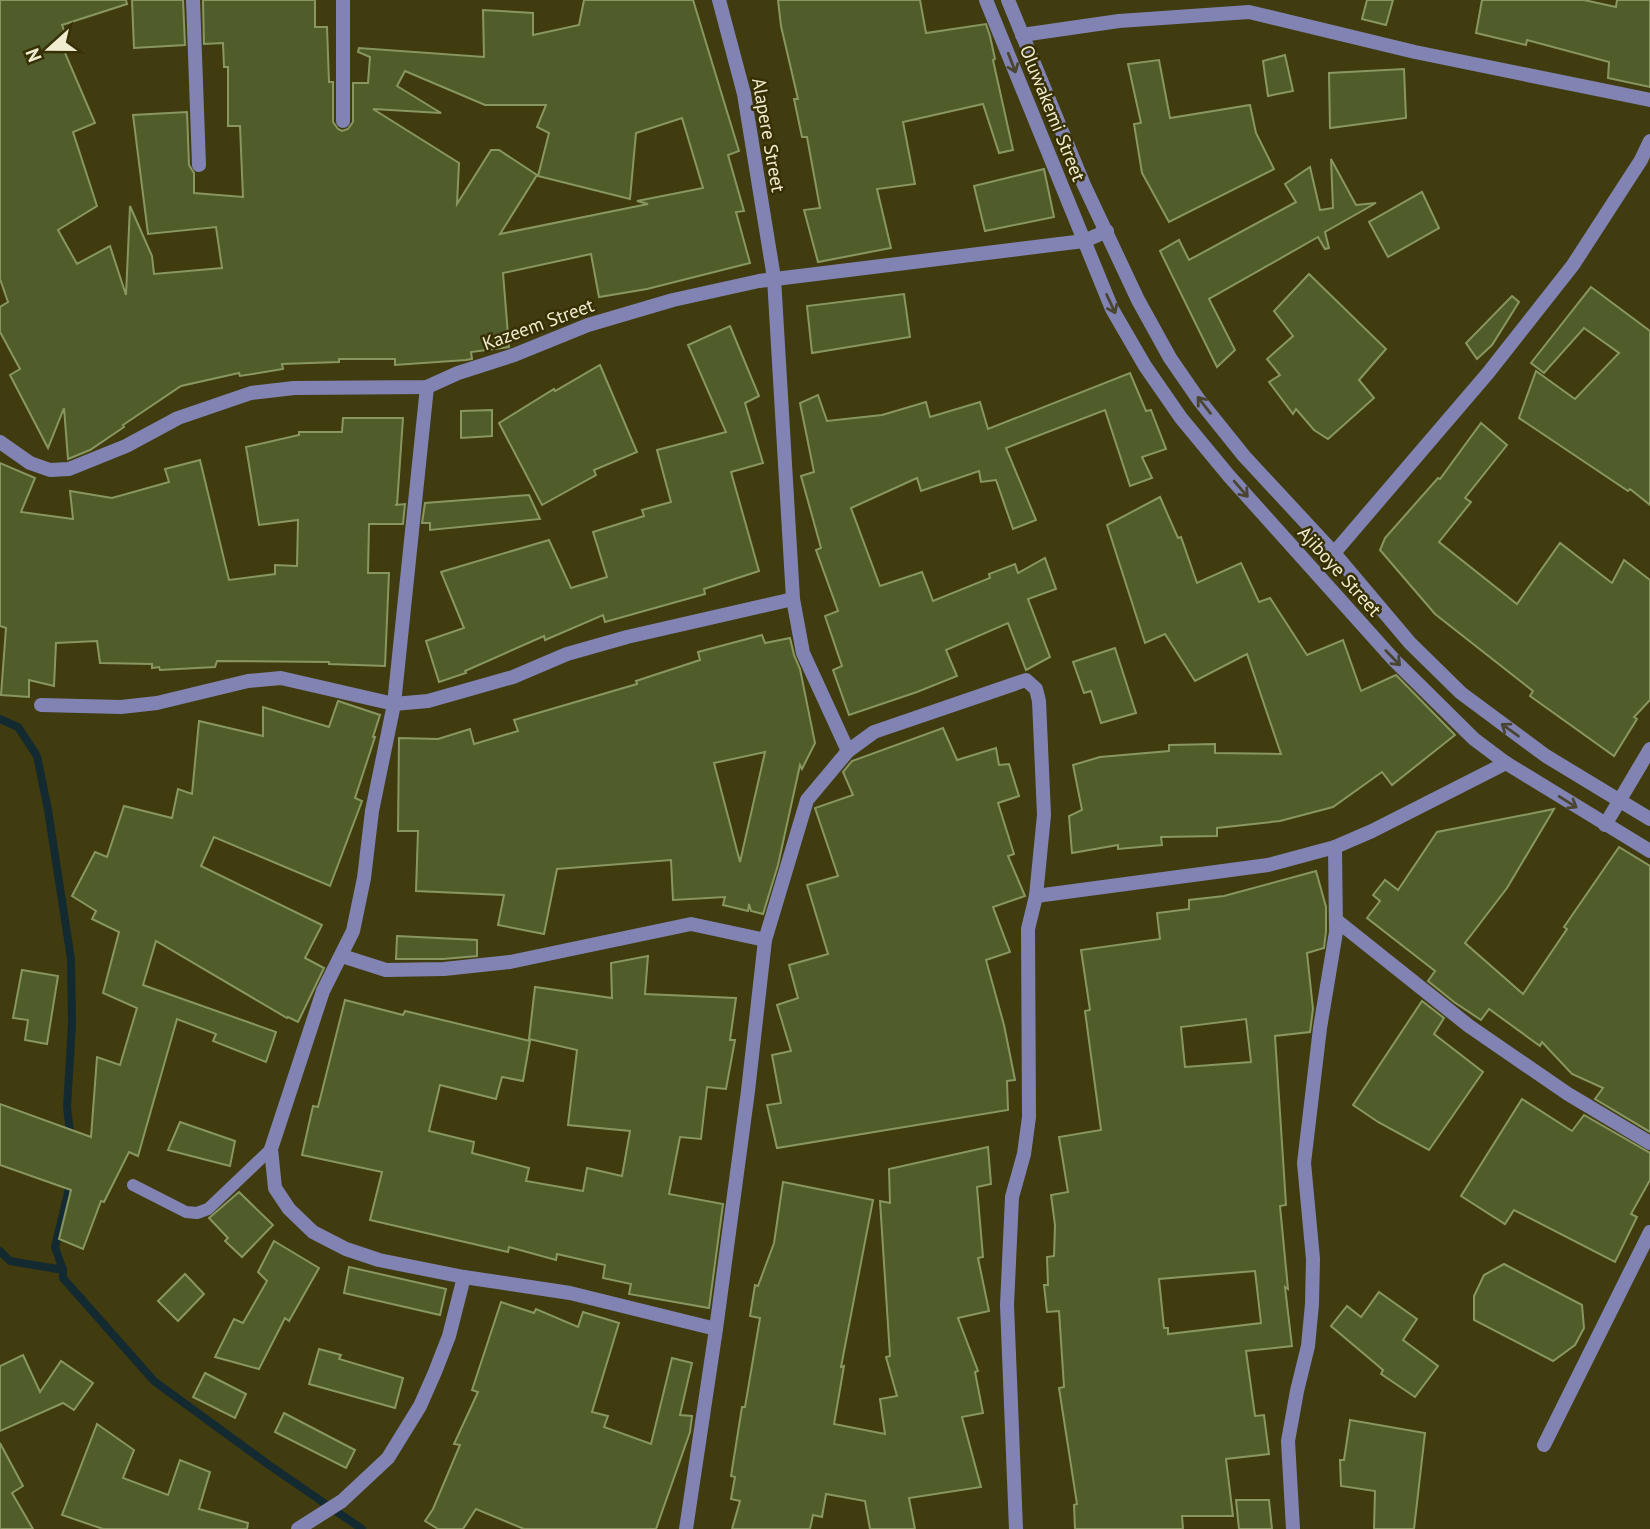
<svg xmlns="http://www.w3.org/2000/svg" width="1650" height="1529" viewBox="0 0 1650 1529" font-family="'PT Sans',sans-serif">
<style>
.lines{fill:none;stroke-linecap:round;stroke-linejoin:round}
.stream{stroke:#142a31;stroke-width:8}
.building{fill:#505d2a;stroke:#889762;stroke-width:2;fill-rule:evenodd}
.service{stroke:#8184b3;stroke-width:12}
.minor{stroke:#8184b3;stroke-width:14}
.tertiary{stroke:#8184b3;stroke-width:14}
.oneway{stroke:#4a4530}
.labels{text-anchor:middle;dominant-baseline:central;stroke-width:5;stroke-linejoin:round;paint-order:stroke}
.street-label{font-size:19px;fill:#f0ecd0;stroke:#373004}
</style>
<rect width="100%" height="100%" fill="#413b10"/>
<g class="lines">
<g class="stream">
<path d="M0 719 18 727 37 756 48 810 71 959 72 1024 67 1107 71 1140"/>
<path d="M0 1251 10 1261 63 1270V1278L154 1381 269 1465 362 1529"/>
<path d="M63 1270 55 1247 71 1180"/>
</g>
</g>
<g class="building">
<path d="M0 0H126L127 4 62 25 71 50 65 53 95 123 73 132 97 206 58 230 77 264 110 246 126 295 130 206 152 256 154 274 222 268 216 227 148 234 133 115 187 112 189 165 194 173V193L243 197 240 126H228V67H224L223 43 204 44 203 0H315V27H327L329 82H333V122L338 129 342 131 348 129 353 122V83H368L370 57 358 52 359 48 484 57 483 10 533 13V35L579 25 584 0H693L739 151 728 155 744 211 736 212 750 263 647 289 599 297 591 254 503 273 509 347 471 352 472 359 466 360 395 365V359H339V362L282 364 283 369 240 376 239 373 181 386 123 425 124 427 90 450 68 459 64 408 48 448 10 375 20 369 0 332V307L8 302 0 279ZM405 71 485 105H546L537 127 549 133 538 176 630 199 636 133 682 118 703 188 637 201 648 204 500 234 537 175 499 150H491L457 204 459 163 373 109 441 113 397 86Z"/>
<path d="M132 0H183L185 45 134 48Z"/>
<path d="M778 0H920L926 33 986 24 990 36 995 59 993 60 1013 150 999 153 983 104 903 122 915 184 877 189 891 248 818 262 804 210 820 208 807 137H802L794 99H798L781 26Z"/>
<path d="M1367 0H1393L1386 25 1362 19Z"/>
<path d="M1482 0H1584L1616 7 1617 0H1650V87L1608 78 1609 62 1527 40 1526 45 1476 33Z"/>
<path d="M1285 55 1293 91 1268 96 1263 61Z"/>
<path d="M1159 60 1170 118 1250 105 1256 133 1274 169 1169 222 1142 173 1134 124 1141 123 1128 64Z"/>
<path d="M1404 69 1406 118 1330 128 1329 73Z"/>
<path d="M1331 159 1356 205 1376 203 1325 232 1329 248 1325 249 1318 237 1209 299 1235 350 1217 367 1160 251 1179 240 1189 260 1296 202 1285 184 1310 167 1320 210 1333 208Z"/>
<path d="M1044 169 1054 217 985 231 974 186Z"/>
<path d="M1422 192 1439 228 1388 257 1369 222Z"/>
<path d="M1309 274 1386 349 1359 380 1374 398 1328 439 1314 430 1296 409 1293 414 1269 382 1280 375 1267 359 1293 336 1274 311Z"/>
<path d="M1591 287 1650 331V505L1630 489 1628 491 1519 418 1536 371 1575 399 1619 353 1584 328 1544 373 1531 363Z"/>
<path d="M904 294 910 337 812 353 807 306Z"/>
<path d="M1512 296 1519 302 1492 345 1477 359 1466 343Z"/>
<path d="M730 326 759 396 745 403 763 463 731 472 759 571 704 589 705 594 669 604 605 622 603 615 545 640 544 636 465 671 466 673 439 682 426 641 464 628 441 572 549 540 571 588 607 577 593 532 644 516 642 510 671 502 657 450 726 432 688 345Z"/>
<path d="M600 365 637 452 594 470 596 475 542 505 499 423 554 389 555 391Z"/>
<path d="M1130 373 1146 411 1151 410 1166 449 1142 457 1152 478 1130 486 1105 410 1006 448 1036 520 1013 529 996 480 981 482 979 471 921 491 917 478 851 508 880 586 922 572 933 601 990 578 989 574 1015 564 1018 573 1045 558 1056 589 1028 599 1050 657 1026 670 1008 623 946 650 957 676 917 692 849 715 833 670 842 666 825 616 838 611 816 550 821 548 801 476 814 472 800 403 818 395 827 421 882 415 926 402 930 417 980 402 988 429Z"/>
<path d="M492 410V436L461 438V411Z"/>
<path d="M343 418H403L397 505H395L405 504 403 524H369L368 573H389L385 666 329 664V662L217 661 215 667 160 670 159 667 152 668V664L100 663 97 641 56 643 54 686 29 680V697L1 695 6 628 0 626V463L35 478 21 512 73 519 70 491 112 498 169 482 165 469 200 460 229 580 275 574V565L297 566 298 520 259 525 246 447 299 435V432H342Z"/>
<path d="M1481 423 1507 445 1465 498 1471 502 1439 542 1517 604 1560 543 1612 583 1624 560 1650 580V700L1634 717 1637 719 1614 756 1530 696 1533 691 1435 614 1380 550 1385 538 1438 478 1440 479Z"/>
<path d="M529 495 540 519 430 530V523H422L425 503Z"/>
<path d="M1160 497 1178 538 1181 537 1197 583 1241 563 1259 602 1270 598 1307 655 1343 640 1361 691 1396 675 1455 735 1392 785 1382 772 1333 807 1280 821 1217 828V836L1161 837 1162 845 1118 849V845L1072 853 1069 816 1082 810 1073 765 1100 757 1169 751V745L1215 744V753L1281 754 1247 654 1195 681 1165 634 1145 643 1107 525Z"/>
<path d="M762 635 765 643 790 638 794 655 800 669 815 743 802 769 800 765 778 865 763 914 751 911 749 904 748 911 723 905 725 897 673 900 671 860 557 869 544 934 498 925 504 895 416 891 418 831H398L399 738 438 739 470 729 474 744 518 731 514 720 637 684 636 681 700 660 698 652ZM765 752 740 862 714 763Z"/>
<path d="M1115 648 1136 713 1101 723 1091 691 1084 693 1073 662Z"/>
<path d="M338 701 380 715 373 737H375L355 798 362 801 330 886 214 837 201 866 322 925 305 958 324 968 298 1022 288 1017 287 1018 156 941 143 985 276 1032 266 1062 213 1041 216 1034 177 1019 138 1156 129 1152 104 1202 101 1201 83 1249 59 1239 71 1190 0 1165V1104L91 1137 97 1057 120 1065 137 1008 103 993 119 932 92 919 96 911 72 896 95 852 107 857 124 806 172 818 178 789 192 794 199 721 263 736V707L329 727Z"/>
<path d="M943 728 957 760 996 748 999 765 1009 764 1019 796 998 803 1014 854 1008 856 1025 896 993 907 1010 952 986 960 1004 1025 1015 1080 1007 1081 1008 1110 777 1148 767 1105 781 1103 772 1055 791 1051 777 1005 798 998 789 965 828 954 807 885 838 876 815 808 853 795 843 772 852 761Z"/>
<path d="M1554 809 1507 888 1465 943 1523 994 1567 929 1564 927 1619 847 1650 866V1132L1595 1099 1603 1088 1572 1074 1542 1042 1540 1046 1489 1009 1481 1020 1454 1002 1428 981 1435 971 1367 918 1380 901 1373 895 1385 880 1398 890 1437 832Z"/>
<path d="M1316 871 1326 907V931L1324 948 1307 953 1313 1009 1310 1032 1275 1036 1286 1205 1280 1206 1288 1289 1285 1287 1292 1346 1246 1351 1255 1416 1264 1415 1269 1454 1226 1459 1233 1516H1182L1183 1529H1075L1074 1505 1077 1504 1059 1388 1064 1387 1059 1311 1047 1312 1044 1285H1048L1047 1257 1054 1256 1055 1225 1051 1195 1068 1192 1059 1137 1101 1130 1085 1011 1090 1010 1081 950 1160 939 1157 913 1189 909V900L1224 896ZM1246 1019 1251 1062 1185 1067 1181 1027ZM1255 1271 1261 1323 1168 1334V1328H1164L1159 1279Z"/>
<path d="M397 936 477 940V956L443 959H396Z"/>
<path d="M648 956 645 994 736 998 730 1040H735L726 1089 707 1087 701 1139 680 1137 669 1194 723 1204 709 1308 629 1294 631 1284 603 1278 605 1265 557 1254 556 1260 509 1247 508 1252 370 1220 382 1172 302 1155 313 1106 318 1107 345 1000 403 1015 405 1011 530 1041 523 1081 502 1077 496 1099 440 1085 429 1131 474 1142 472 1153 529 1168 526 1181 583 1191 587 1168 622 1176 630 1131 568 1125 577 1050 529 1039 535 987 612 998 611 963Z"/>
<path d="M22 970 58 976 47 1044 25 1040 28 1020 13 1018Z"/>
<path d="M1422 1001 1444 1018 1434 1034 1483 1072 1429 1150 1378 1122 1353 1105Z"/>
<path d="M1522 1099 1572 1131 1584 1115 1650 1153V1180L1631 1214 1637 1217 1615 1262 1514 1210 1505 1224 1461 1196Z"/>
<path d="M180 1122 235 1141 230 1166 168 1150Z"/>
<path d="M988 1147 991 1184 977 1187 983 1257 978 1258 989 1311 958 1318 978 1371 975 1372 983 1413 962 1417 981 1487 909 1498 915 1529H870L865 1501 826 1494 822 1517 813 1515 810 1529H732L740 1501 731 1499 735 1477 731 1476 742 1407H745L760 1318 750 1316 755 1285 758 1286 774 1243 783 1182 873 1200 841 1367 844 1366 834 1424 885 1434 880 1399 897 1396 886 1357 890 1356 880 1201 890 1203 889 1169Z"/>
<path d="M239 1192 273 1225 242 1257 225 1241 228 1238 209 1218Z"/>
<path d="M274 1241 319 1268 289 1321 285 1318 259 1369 215 1357 234 1319 243 1323 267 1281 258 1272Z"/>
<path d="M1504 1264 1582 1305 1584 1328 1575 1345 1553 1361 1474 1320V1296L1484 1275Z"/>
<path d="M349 1267 446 1289 440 1315 344 1293Z"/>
<path d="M185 1274 204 1294 178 1321 158 1301Z"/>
<path d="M1379 1292 1417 1319 1403 1340 1438 1366 1415 1397 1381 1374 1383 1370 1331 1326 1347 1306 1361 1317Z"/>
<path d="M501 1302 534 1313 536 1309 578 1327 583 1312 619 1323 592 1412 608 1416 604 1427 651 1444 672 1358 692 1363 680 1415 692 1416 690 1432 656 1529H524L476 1509 463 1529H438L425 1521 433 1509 460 1445 454 1444 478 1392 472 1390Z"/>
<path d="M319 1349 341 1355 339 1359 403 1378 395 1408 309 1384Z"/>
<path d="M23 1355 40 1392 61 1361 93 1383 74 1410 63 1403 0 1431V1366Z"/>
<path d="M205 1373 246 1394 235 1418 193 1397Z"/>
<path d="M284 1413 355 1450 346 1468 275 1432Z"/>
<path d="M1350 1420 1425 1433 1414 1529H1374L1375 1491 1341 1486 1340 1460H1344Z"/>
<path d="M97 1424 134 1450 123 1478 168 1495 180 1460 210 1472 199 1509 248 1523 247 1529H103L62 1515Z"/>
<path d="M0 1443 23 1486 12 1493 33 1529H0Z"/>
<path d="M1236 1500H1269L1272 1529H1239Z"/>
</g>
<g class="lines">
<path class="service" d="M133 1185 186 1212 197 1213 208 1209 271 1149"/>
<g class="minor">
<path d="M193 0 199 165"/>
<path d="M719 0 744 94 774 278 793 599 803 653 848 751"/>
<path d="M1022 35 1119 21 1249 12 1415 52 1650 100"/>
<path d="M343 121V0"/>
<path d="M427 387 394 704 372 811 364 878 353 931 323 991 271 1149 275 1188 289 1209 313 1232 346 1249 379 1260 464 1277 570 1293 716 1329"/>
<path d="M0 442 30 463 50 470 69 469 126 446 178 418 251 393 294 388 427 387 458 373 514 355 588 325 673 300 759 281 1084 241 1107 231"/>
<path d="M1334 553 1488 373 1573 265 1641 160 1650 141"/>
<path d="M41 705 121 707 157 703 248 681 281 678 394 704 428 701 513 677 567 654 627 637 793 599"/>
<path d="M1605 825 1650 749"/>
<path d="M1036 896 1268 865 1335 847 1372 831 1506 763"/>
<path d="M1336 920 1469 1026 1568 1094 1650 1143"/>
<path d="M342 956 386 970 444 969 510 962 691 924 765 940"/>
<path d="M1544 1445 1650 1232"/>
<path d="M298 1529 342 1501 388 1458 420 1406 435 1372 449 1336 464 1277"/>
<path d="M686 1529 716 1329 748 1091 765 940 807 800 848 751 874 732 1026 680 1036 689 1039 701 1044 815 1036 896 1028 929 1029 1117 1024 1154 1012 1197 1007 1305 1016 1529"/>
<path d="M1293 1529 1288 1441 1297 1391 1308 1346 1312 1304 1313 1259 1304 1163 1320 1028 1336 932 1335 847"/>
</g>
<g class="tertiary">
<path d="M986 0 1112 309 1145 366 1181 418 1229 476 1394 660 1474 739 1506 763 1650 851"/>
<path d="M1008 0 1084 185 1138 300 1170 358 1199 400 1244 456 1334 553 1410 643 1461 693 1546 756 1650 819"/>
</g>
</g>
<defs><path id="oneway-shaft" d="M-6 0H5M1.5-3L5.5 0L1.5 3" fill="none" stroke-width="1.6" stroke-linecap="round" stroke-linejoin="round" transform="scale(1.75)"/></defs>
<g class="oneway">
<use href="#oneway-shaft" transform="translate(1012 63) rotate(69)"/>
<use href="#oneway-shaft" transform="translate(1111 304) rotate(65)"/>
<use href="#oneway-shaft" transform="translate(1204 405) rotate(-128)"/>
<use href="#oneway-shaft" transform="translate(1241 489) rotate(49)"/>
<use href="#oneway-shaft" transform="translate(1393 658) rotate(46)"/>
<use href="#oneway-shaft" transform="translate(1510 730) rotate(-144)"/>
<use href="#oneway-shaft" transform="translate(1568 802) rotate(32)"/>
</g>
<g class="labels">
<g class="street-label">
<text transform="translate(1053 113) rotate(68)">Oluwakemi Street</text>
<text transform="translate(769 135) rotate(80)">Alapere Street</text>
<text transform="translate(538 324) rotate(-20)">Kazeem Street</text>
<text transform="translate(1340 571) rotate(48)">Ajiboye Street</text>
</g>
</g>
<g transform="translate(49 49) rotate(249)" stroke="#373004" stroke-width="5" paint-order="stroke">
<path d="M0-5L12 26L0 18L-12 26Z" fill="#f0ecd0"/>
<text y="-10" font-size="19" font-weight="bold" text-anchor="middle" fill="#f0ecd0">N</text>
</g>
</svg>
